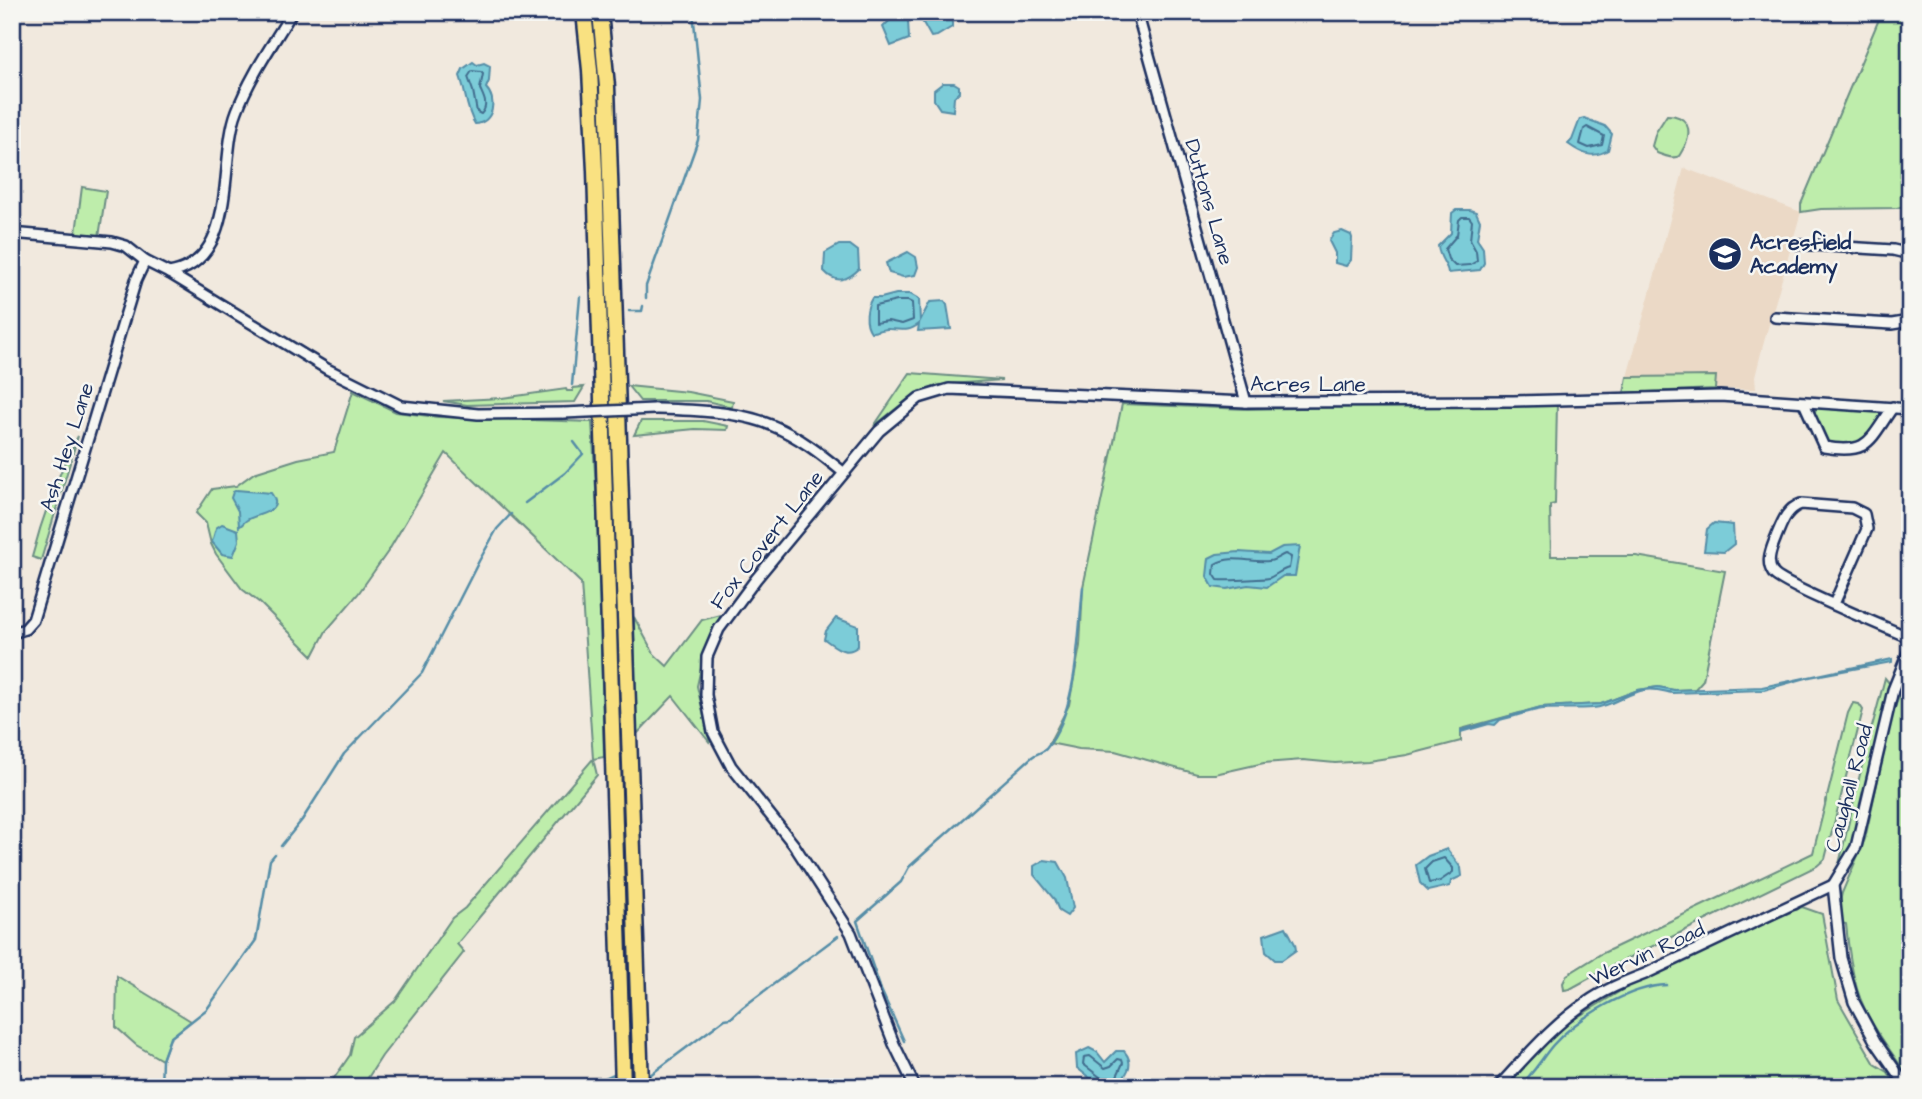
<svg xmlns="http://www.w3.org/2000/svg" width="1922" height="1099" viewBox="0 0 1922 1099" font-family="'Architects Daughter',sans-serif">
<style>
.built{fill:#ebd9c6}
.green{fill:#beedab;stroke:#6c8e84;stroke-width:2}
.water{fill:#7cccd8;stroke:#558da7;stroke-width:2}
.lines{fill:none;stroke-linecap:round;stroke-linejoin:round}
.shore{stroke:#426e8f;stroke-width:2}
.stream{stroke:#558da7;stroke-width:2.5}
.minor-casing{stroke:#1b2f5e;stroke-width:14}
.highway-casing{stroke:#1b2f5e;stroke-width:19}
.minor{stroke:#f6f6f2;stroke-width:9}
.highway{stroke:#f9e181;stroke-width:14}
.minor-bridge-casing{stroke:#1b2f5e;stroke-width:14;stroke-linecap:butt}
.minor-bridge{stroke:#f6f6f2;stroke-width:9}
.labels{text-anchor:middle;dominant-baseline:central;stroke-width:5;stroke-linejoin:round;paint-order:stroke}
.street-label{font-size:21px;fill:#1b2f5e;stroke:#f6f6f2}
.poi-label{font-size:21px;font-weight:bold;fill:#1b2f5e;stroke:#f6f6f2;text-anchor:start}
</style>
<rect width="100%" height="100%" fill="#f1e9de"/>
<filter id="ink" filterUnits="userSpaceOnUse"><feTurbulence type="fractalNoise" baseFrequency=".0143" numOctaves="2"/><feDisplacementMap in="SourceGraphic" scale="14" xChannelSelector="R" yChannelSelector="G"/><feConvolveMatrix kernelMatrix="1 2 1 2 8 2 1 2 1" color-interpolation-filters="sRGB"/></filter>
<g filter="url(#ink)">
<path class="built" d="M1684 168 1801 212 1762 349 1755 377 1756 389H1715V376L1627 377Z"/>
<g class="green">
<path d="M1882 12H1910V195L1904 200V206L1897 208 1821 209 1801 212V204Z"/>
<path d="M1667 115C1687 115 1693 129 1685 146 1684 147 1680 155 1679 156 1673 160 1663 155 1657 153L1652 146 1656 132Z"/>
<path d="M82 187 106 191 99 237 76 233Z"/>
<path d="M910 373 1002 380 939 385 912 396 874 426Z"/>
<path d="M1716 376 1715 389 1624 393 1627 377Z"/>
<path d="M628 386 688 392 733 401 732 407 706 401H640Z"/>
<path d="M584 387 575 402 467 405 443 401 502 398 566 389 567 391H573V388Z"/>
<path d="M353 391 396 412 438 417 592 422 597 506 604 757 593 759 597 775 457 944 464 952 382 1056 362 1087H328L350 1055 354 1037 395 1001 452 918 465 908 593 759 581 583 446 453 389 550 358 594 326 631 313 656 260 603 242 589 216 554 211 544 206 523 196 513 212 489 236 486 254 473 298 459 334 452Z"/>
<path d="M1557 403 1555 504 1550 505 1551 556H1636L1725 571 1703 680 1695 689 1674 690 1658 687 1638 690 1601 704 1541 707 1461 729V741L1407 755 1368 761 1335 763 1303 760 1264 763 1215 774H1197L1115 751 1079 749 1049 743 1069 705 1080 646 1083 587 1122 404 1247 409Z"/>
<path d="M1822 407 1878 410 1881 412 1882 418 1863 442 1856 446 1829 444 1825 441 1814 414 1816 409Z"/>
<path d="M641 421H703L728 426 727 430 695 429 634 435Z"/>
<path d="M78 436 41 560 32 557C43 515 58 474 78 436Z"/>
<path d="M721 615 705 650 697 686 710 743 673 696 636 735 634 617 654 654 667 666 702 620Z"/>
<path d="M1910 668V1079C1891 1051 1867 1022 1857 989 1851 968 1848 946 1846 924L1841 923 1839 905 1842 893 1865 839 1892 715Z"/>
<path d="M1885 678 1890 684 1851 846 1837 873 1864 757Z"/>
<path d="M1853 703 1859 704 1863 710 1825 859 1817 866 1608 968 1570 989 1564 990 1563 983 1567 975 1601 954 1813 853 1848 713Z"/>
<path d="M1802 907 1822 914 1838 1000 1875 1064 1888 1072 1892 1079V1087H1502L1551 1033 1642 978Z"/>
<path d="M117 976 191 1021 170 1038 162 1060 136 1045 116 1027Z"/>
</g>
<g class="water">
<path d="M917 12H952V27L937 36 931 37Z"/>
<path d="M902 13 908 20 909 39 891 46 883 27 894 16Z"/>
<path d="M473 62 477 65 484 63 490 66 489 81 486 88C498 100 493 123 475 124 466 110 466 92 460 76L463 69Z"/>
<path d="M943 83H954L959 86V92L954 97 953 111 940 109 934 100V90Z"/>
<path d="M1584 118 1605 126 1612 134 1608 150C1593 159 1582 154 1568 144L1572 140 1580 119Z"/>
<path d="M1456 210H1470L1476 212 1480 221 1477 239 1483 248 1484 263 1480 270 1448 273C1448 265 1439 259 1438 246L1451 233 1452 213Z"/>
<path d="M1342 231 1351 235 1352 238 1351 260 1346 266 1335 263V253L1329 241 1334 233Z"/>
<path d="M839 245H850L858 251 859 269C847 281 836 284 824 271L825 253Z"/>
<path d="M908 252 916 257 918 267 915 275 903 277 889 273 886 263Z"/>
<path d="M896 294H910L919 299 920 321 930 302 944 301 947 305 951 329 918 331 919 324C907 333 902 329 889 329 883 328 877 332 871 332 864 322 866 308 872 298H881Z"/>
<path d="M237 490 271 493C286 513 257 513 247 520 244 522 242 525 239 527L238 511 231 498 233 492Z"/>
<path d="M1714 523 1733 525 1734 544 1724 552 1704 551 1707 529Z"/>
<path d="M222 524 238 530 239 541 233 556 222 554 212 542 216 528Z"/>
<path d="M1300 546 1295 576H1283L1267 587 1248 585 1227 589 1213 587 1207 576 1209 558 1217 554 1239 552 1269 554 1282 547Z"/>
<path d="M836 618 858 626V646C846 657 836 647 824 639L826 631Z"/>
<path d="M1892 659V662L1810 677 1764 690 1672 693C1662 691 1655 688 1645 690 1626 693 1612 707 1593 708 1577 709 1560 708 1543 709 1529 711 1514 717 1500 720L1495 725 1489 724 1461 732V730L1541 707 1601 704 1638 690 1658 687 1674 690 1762 687Z"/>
<path d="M1447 849 1461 868 1462 876 1451 881 1450 886 1428 891 1420 883 1416 865 1428 856Z"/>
<path d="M1044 860 1058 862 1067 878 1073 908 1067 916 1059 911 1054 899 1034 875V866Z"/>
<path d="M1286 927 1295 944 1296 950 1282 960H1275L1266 952 1264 935Z"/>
<path d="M1089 1048 1097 1052 1105 1062 1116 1051H1124C1136 1065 1126 1074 1117 1087H1095V1082L1077 1068 1076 1054Z"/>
</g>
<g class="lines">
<g class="shore">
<path d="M472 71 481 72 483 74 480 89C484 98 489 106 481 114L477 112 473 91 468 77Z"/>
<path d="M1587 127 1604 136 1602 145 1589 148 1580 144 1584 129Z"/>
<path d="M1462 217H1469L1472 221 1470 240 1476 251 1477 261 1470 265 1455 266 1448 259 1445 249 1457 235 1459 220Z"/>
<path d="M897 301H908L912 303 913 320 902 324 888 321 875 323V306Z"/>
<path d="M1285 554 1291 557 1289 568C1281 570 1276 575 1269 578 1264 579 1224 581 1218 580L1214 574 1215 564C1232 554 1250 563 1269 561 1274 561 1280 556 1285 554Z"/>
<path d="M1444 858 1453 868V872L1440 881 1429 883 1425 869 1432 862Z"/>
<path d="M1102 1087 1100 1077 1083 1064 1084 1057 1090 1056 1105 1068 1111 1066 1118 1059 1122 1060 1123 1063 1112 1087"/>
</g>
<g class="stream">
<path d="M646 298V286L698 140 702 100 693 12"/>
<path d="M629 311H642L643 306"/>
<path d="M572 385 580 297"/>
<path d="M525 503 565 473 583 454 574 442"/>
<path d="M281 846 302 820 344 754 422 673 479 561 497 529 511 514"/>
<path d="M904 1041 881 990 857 921 901 882 909 867 1032 757C1037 753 1042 753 1046 749 1078 711 1078 635 1083 587"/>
<path d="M650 1075 725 1019 731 1018 743 1007 838 936"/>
<path d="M161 1087 162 1060 170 1038 207 1009 256 940 270 860 275 854"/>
<path d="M597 1087 603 1079 614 1074"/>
<path d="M1518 1087C1533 1075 1541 1059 1553 1045 1577 1018 1630 986 1667 985"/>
</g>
<g class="minor-casing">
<g id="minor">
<path d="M1137 12 1246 402"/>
<path d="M12 233 112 242 126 246 145 261 169 273 327 369 401 406 478 414 564 413"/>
<path d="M1796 244 1893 250 1910 254"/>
<path d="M169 273C240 261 218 159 237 111 250 76 273 44 292 12"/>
<path d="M1775 317 1892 324 1910 321"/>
<path d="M1804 403 1824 447C1869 455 1869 441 1893 407"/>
<path d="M654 409C689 410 739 411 771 425 798 436 821 454 843 472"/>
<path d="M1834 604 1867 529 1864 514 1852 508 1801 504C1786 509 1782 523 1776 537 1772 548 1765 561 1773 573 1780 584 1890 629 1910 638"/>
<path d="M12 633 25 629 33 620 136 280 145 261"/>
<path d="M915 1087 894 1044 851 933 794 845 731 766 713 732 706 695 707 657 719 629 756 579 879 431 919 398 949 389 1246 402 1513 401 1720 396 1910 409"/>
<path d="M1498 1087C1525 1058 1553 1025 1586 1003 1604 990 1624 982 1645 974L1833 885"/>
<path d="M1907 1087 1875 1041 1854 1002 1841 958 1833 885 1856 847 1893 690 1910 648"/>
</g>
</g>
<g class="highway-casing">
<g id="highway">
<path d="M584 12 590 70 595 171 623 1087"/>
<path d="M600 12 607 87 641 1087"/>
</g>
</g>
<use href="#minor" class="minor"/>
<use href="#highway" class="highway"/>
<g class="minor-bridge-casing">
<path id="minor-bridge" d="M564 413 654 409"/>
</g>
<use href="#minor-bridge" class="minor-bridge"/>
</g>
</g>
<defs>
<g id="school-disc" transform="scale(1.75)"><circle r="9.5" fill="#1b2f5e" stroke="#f6f6f2"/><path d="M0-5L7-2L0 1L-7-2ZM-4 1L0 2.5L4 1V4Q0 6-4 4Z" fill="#fff"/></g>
</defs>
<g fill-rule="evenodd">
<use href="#school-disc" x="1725" y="254"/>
</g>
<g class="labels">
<g class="street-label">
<text transform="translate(1209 202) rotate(74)">Duttons Lane</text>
<text x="1308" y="384">Acres Lane</text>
<text transform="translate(67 447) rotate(-72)">Ash Hey Lane</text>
<text transform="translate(767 540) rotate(-52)">Fox Covert Lane</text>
<text transform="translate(1849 788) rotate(-75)">Caughall Road</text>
<text transform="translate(1647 954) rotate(-25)">Wervin Road</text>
</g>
<g class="poi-label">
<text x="1750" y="242">Acresfield<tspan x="1750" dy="24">Academy</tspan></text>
</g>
</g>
<rect width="1922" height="1099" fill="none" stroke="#f6f6f2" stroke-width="42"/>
<rect x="21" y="21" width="1880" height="1057" fill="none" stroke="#1b2f5e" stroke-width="2.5" filter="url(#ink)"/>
</svg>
